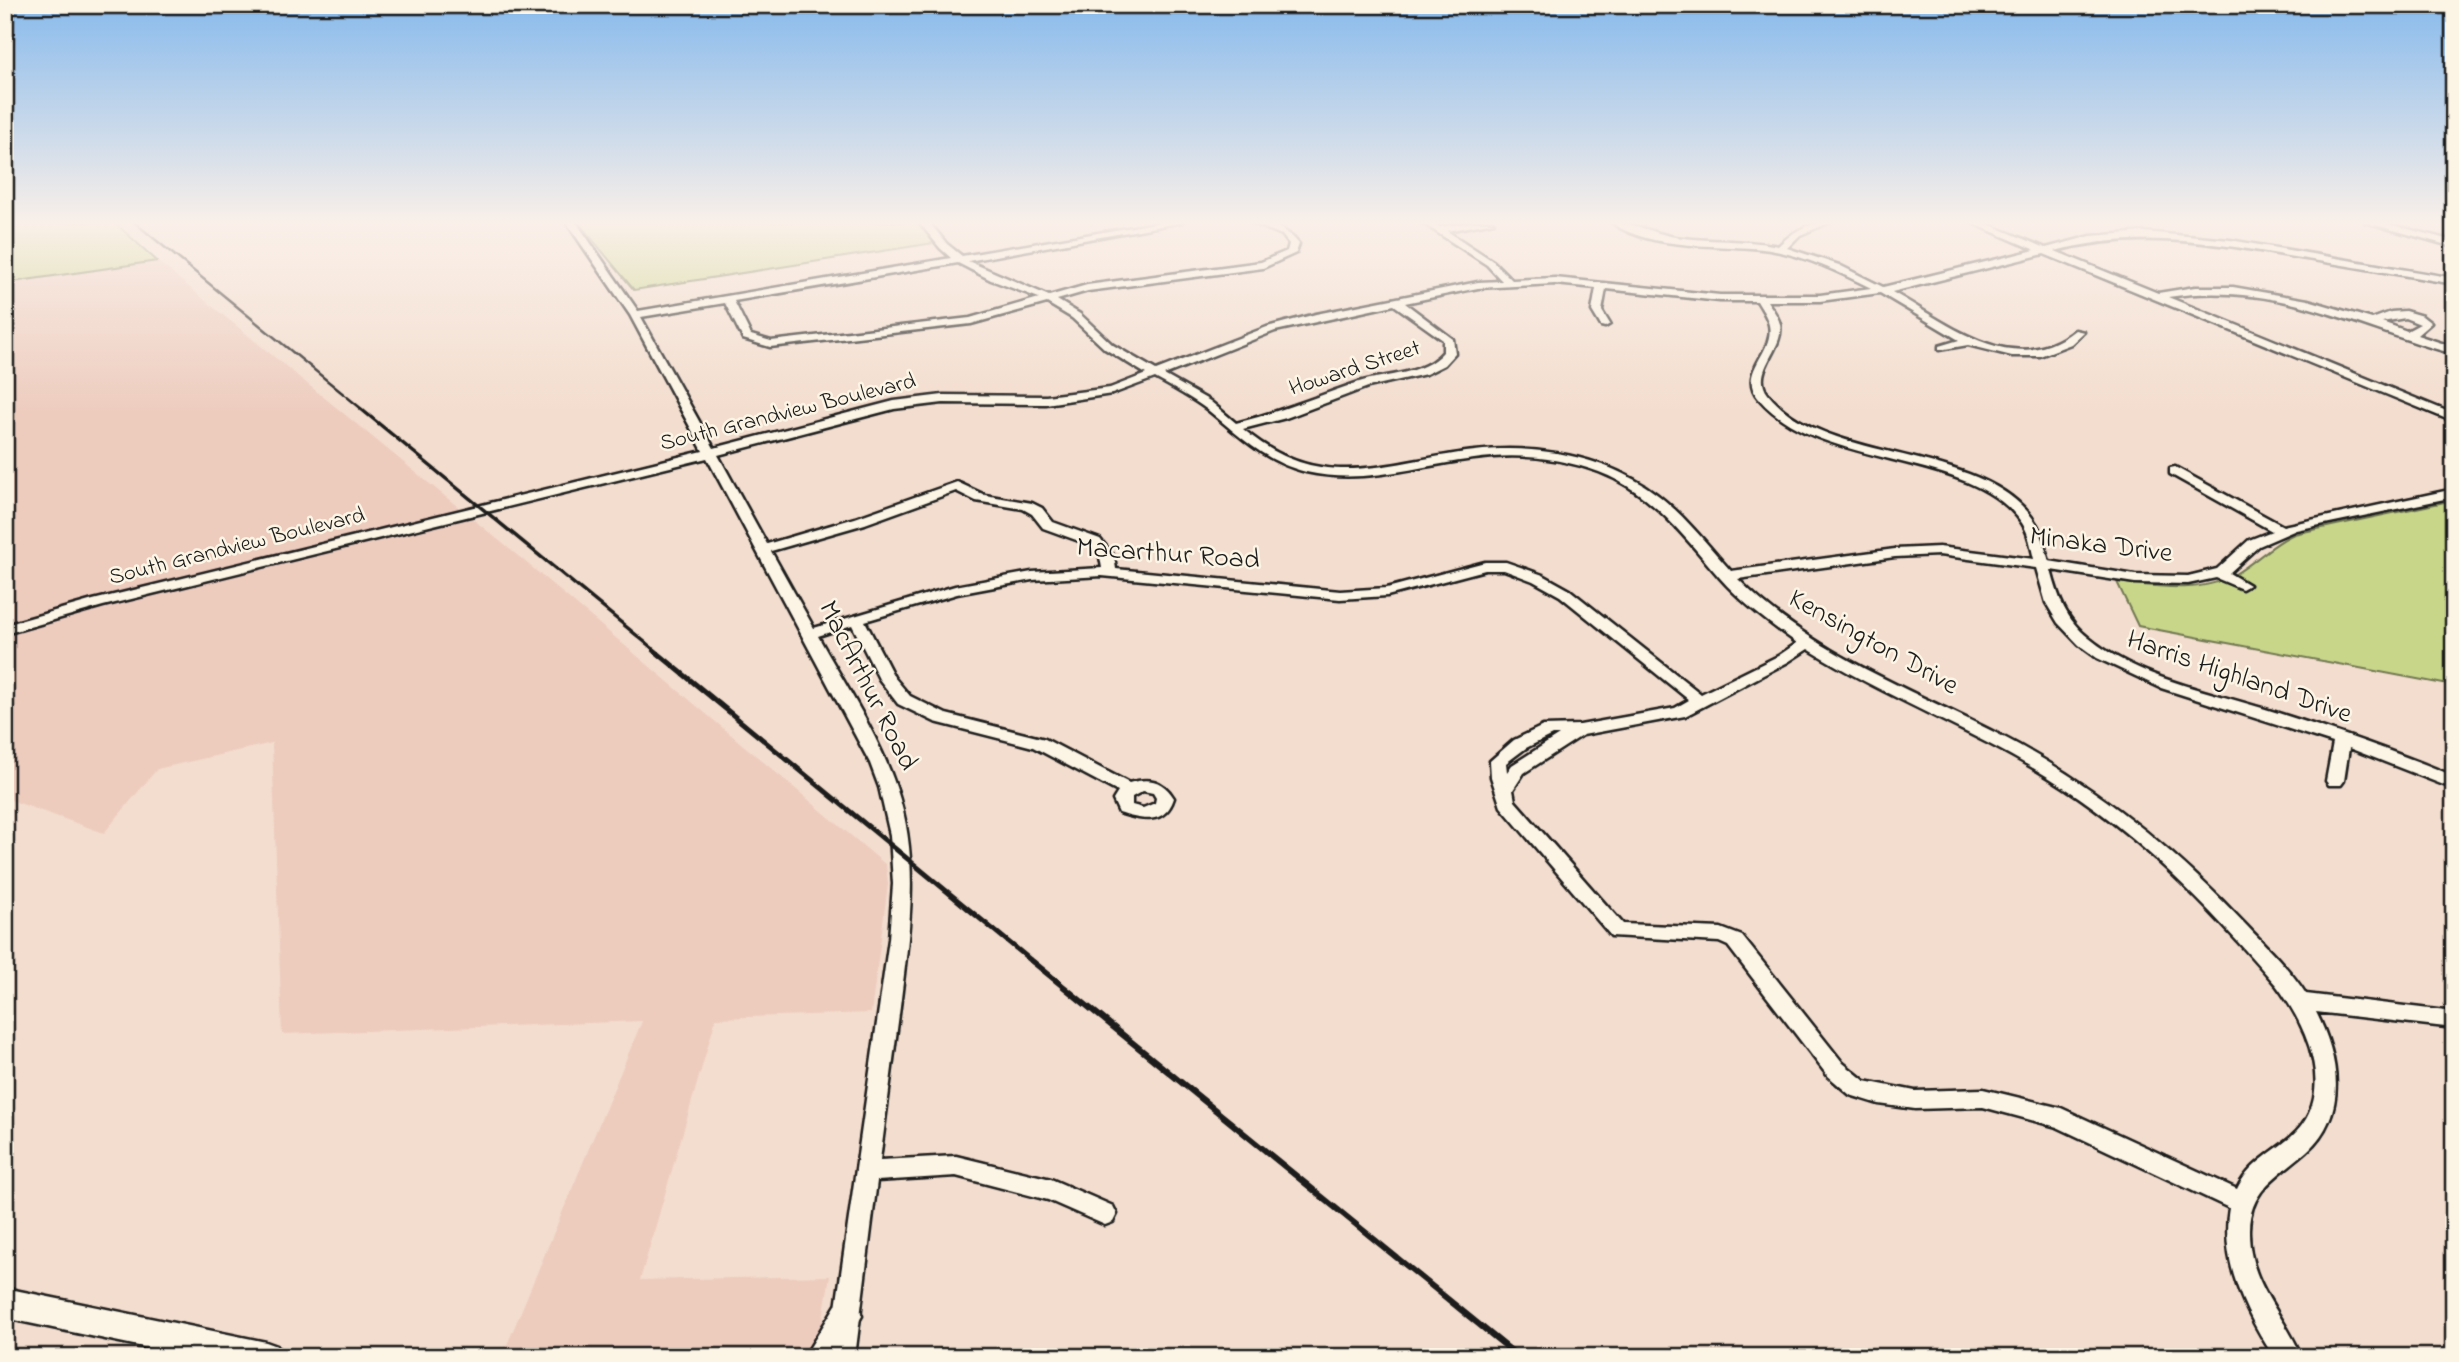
<svg xmlns="http://www.w3.org/2000/svg" width="2459" height="1362" viewBox="0 0 2459 1362" font-family="'Indie Flower',sans-serif">
<style>
.built{fill:#edccbe}
.green{fill:#c8d68a;stroke:#727953;stroke-width:2}
.lines{fill:none;stroke-linecap:round;stroke-linejoin:round}
.minor-casing{stroke:#1c1c1c;stroke-width:5}
.major-casing{stroke:#1c1c1c;stroke-width:5}
.minor{fill:#fcf5e5;fill-rule:evenodd}
.major{fill:#fcf5e5;fill-rule:evenodd}
.rail-far3{stroke:#1c1c1c;stroke-width:2.5}
.rail-far2{stroke:#1c1c1c;stroke-width:3.5}
.rail-far1{stroke:#1c1c1c;stroke-width:5}
.rail{stroke:#1c1c1c;stroke-width:6}
.labels{text-anchor:middle;dominant-baseline:central;stroke-width:5;stroke-linejoin:round;paint-order:stroke}
.far-street-label{font-size:23px;fill:#1c1c1c;stroke:#fcf5e5}
.street-label{font-size:28px;fill:#1c1c1c;stroke:#fcf5e5}
</style>
<rect width="100%" height="100%" fill="#f3ddce"/>
<filter id="ink" filterUnits="userSpaceOnUse"><feTurbulence type="fractalNoise" baseFrequency=".0143" numOctaves="2"/><feDisplacementMap in="SourceGraphic" scale="14" xChannelSelector="R" yChannelSelector="G"/><feConvolveMatrix kernelMatrix="1 2 1 2 8 2 1 2 1" color-interpolation-filters="sRGB"/></filter>
<g filter="url(#ink)">
<path class="built" d="M157 261 529 565 886 865 888 884 871 1013 716 1018 640 1280 830 1276 821 1329 806 1357H502L642 1021 282 1034 272 743 157 769 104 833 5 798V283Z"/>
<g class="green">
<path d="M5 222H114L157 261 5 283Z"/>
<path d="M578 222H920L934 243 634 290Z"/>
<path d="M2454 500V686L2138 626 2117 582C2154 586 2201 595 2235 574 2256 562 2271 544 2294 534Z"/>
</g>
<g class="lines">
<g class="minor-casing">
<g id="minor">
<path d="M566 222H576L638 311 951 258 940 248 919 222H929L947 244 962 256 1162 222H1183L968 261 1049 296 1087 285 1261 262 1287 251 1289 244 1282 235 1250 222C1271 222 1286 228 1299 244L1296 253 1263 268 1088 291 1057 300 1080 314 1113 345 1156 370 1267 327 1316 314 1478 282 1502 281 1487 265 1421 222H1432L1440 227 1472 222H1494L1447 231 1493 261 1512 280 1555 278 1720 295H1820L1871 288C1839 272 1806 256 1770 250 1723 243 1651 252 1611 222 1632 222 1653 233 1675 237 1709 242 1744 239 1778 246 1794 231 1808 222 1831 222L1800 235 1787 248 1839 265 1883 287 2035 250 1970 222H1983L2046 248 2091 236 2144 232 2230 240 2454 278V284C2402 275 2351 266 2300 258 2214 243 2141 229 2055 251L2158 293 2195 287H2233L2308 300 2372 319 2391 312 2405 311 2422 316 2431 323 2417 335 2454 347V354C2357 328 2275 280 2168 297L2454 414V422L2044 254 1892 292C1948 323 2013 380 2075 330L2084 332 2071 344 2040 356H2012L1968 345 1939 350V346L1959 340 1880 293 1820 301H1767C1772 308 1778 316 1780 324 1785 349 1750 371 1768 394 1826 467 1989 442 2037 525 2043 536 2045 549 2049 561L2135 575 2188 576 2217 569 2249 540 2272 531 2170 474V468L2175 467 2283 526 2454 489V497L2296 530 2259 546 2229 573 2249 585 2242 589 2216 578 2188 584 2135 583 2051 570C2058 597 2066 620 2089 638 2138 678 2204 690 2262 708 2327 728 2391 750 2454 776V789L2349 748 2344 781 2341 785H2329L2326 781 2333 743 2161 688 2097 658 2079 645 2058 623 2046 603 2036 568 1939 555 1895 557 1738 579C1810 652 1906 687 1996 733 2092 782 2174 848 2247 926 2267 947 2290 969 2306 994L2454 1012V1028L2316 1012C2339 1057 2349 1113 2307 1151 2280 1175 2250 1188 2249 1229 2248 1284 2283 1312 2302 1357H2274C2245 1312 2220 1262 2229 1208L2057 1127 1983 1107 1915 1109 1879 1104 1850 1095 1827 1075 1728 946 1719 942 1611 936 1501 807 1491 777 1490 761 1514 740 1543 726 1580 725 1675 708 1689 700 1560 596 1533 581 1504 570H1485L1387 596 1340 599 1102 576 1032 580 957 594 865 621 894 677 910 696 946 714 1045 739 1129 783C1149 777 1163 780 1174 798 1165 826 1141 820 1119 813L1113 800 1118 792 1033 747 935 722 898 704 879 679 852 625 818 636C845 685 878 734 896 787 921 859 909 934 900 1007 893 1058 887 1109 880 1160L956 1156 1051 1179 1113 1206 1117 1214 1113 1222 1105 1225 1048 1200 956 1176 877 1181 855 1357H829L889 939 893 884 890 835 879 787 870 763 707 458 103 606 5 634V625L93 600 703 451 630 315ZM958 263 991 280 1039 298 970 318 771 341 751 335 734 301ZM1555 284 1596 288 1592 311 1601 326 1605 327 1610 324 1602 311 1606 289 1720 301H1757C1761 308 1767 316 1769 325 1775 353 1736 372 1759 399 1821 471 1971 449 2022 523 2029 533 2031 547 2034 559L1939 547 1895 549 1731 571C1702 539 1674 501 1635 480 1588 453 1528 445 1475 451 1387 461 1321 496 1243 429L1286 418 1368 387 1426 374 1444 365 1455 353 1453 339 1405 303 1478 288ZM725 303 743 339 770 347 971 324 1047 303 1072 318 1105 349 1146 374 1110 388 1046 396 943 395 894 401 714 448 641 317ZM1394 305 1443 340V352C1422 376 1387 373 1359 382 1318 396 1279 412 1236 423L1210 401 1164 375 1275 331ZM2405 318 2420 324 2407 331 2382 322ZM1155 378C1173 388 1192 398 1209 411 1241 437 1265 462 1306 472 1364 485 1416 466 1474 459 1515 453 1559 457 1599 472 1652 492 1685 538 1720 578 1742 603 1770 624 1797 643L1778 656 1701 694 1570 590 1543 575 1506 562H1485L1387 588 1340 591 1116 569 1114 556 1100 539 1053 522 1042 508 1032 503 985 495 957 482 855 518 767 544 718 455 894 409 943 403 1046 404 1112 394ZM956 491 976 501 1023 509 1032 514 1043 528 1090 545 1100 557 1102 568 1032 572 955 586 814 628 771 551 865 524ZM1808 649C1885 697 1970 729 2048 777 2136 831 2209 907 2276 985 2307 1026 2339 1095 2291 1137 2271 1154 2249 1164 2237 1189L2061 1108 1983 1089 1915 1091 1865 1081 1843 1063 1742 936 1721 928 1623 924 1515 801 1513 790 1524 773 1583 735 1685 716 1788 662ZM1552 735H1559L1512 765 1507 772 1506 763 1526 748ZM1143 791 1153 793 1156 798 1155 803 1143 808 1132 805V797Z"/>
<path d="M2365 222H2381L2454 241V247Z"/>
</g>
</g>
<g class="major-casing">
<g id="major">
<path d="M5 1288 266 1342 277 1346 281 1357H191L5 1318Z"/>
<path d="M847 1301 858 1305 862 1316 837 1357H804L836 1305Z"/>
</g>
</g>
<use href="#minor" class="minor"/>
<use href="#major" class="major"/>
<path class="rail-far3" d="M134 222 363 410"/>
<path class="rail-far2" d="M361 409 657 652"/>
<path class="rail-far1" d="M654 650 1034 963"/>
<path class="rail" d="M1032 961 1519 1357"/>
</g>
</g>
<linearGradient id="sky" x2="0" y2="1"><stop stop-color="#88baec"/><stop offset="0.54" stop-color="#faf0e9"/><stop offset="1" stop-color="#faf0e9" stop-opacity="0"/></linearGradient>
<rect width="2459" height="413" fill="url(#sky)"/>
<g class="labels">
<g class="far-street-label">
<text transform="translate(1355 369) rotate(-18)">Howard Street</text>
<text transform="translate(788 413) rotate(-14)">South Grandview Boulevard</text>
<text transform="translate(237 547) rotate(-14)">South Grandview Boulevard</text>
</g>
<g class="street-label">
<text transform="translate(2101 546) rotate(7)">Minaka Drive</text>
<text transform="translate(1168 555) rotate(4)">Macarthur Road</text>
<text transform="translate(1873 643) rotate(29)">Kensington Drive</text>
<text transform="translate(2239 678) rotate(19)">Harris Highland Drive</text>
<text transform="translate(867 686) rotate(63)">MacArthur Road</text>
</g>
</g>
<rect width="2459" height="1362" fill="none" stroke="#fcf5e5" stroke-width="28"/>
<rect x="14" y="14" width="2431" height="1334" fill="none" stroke="#1c1c1c" stroke-width="2.5" filter="url(#ink)"/>
</svg>
